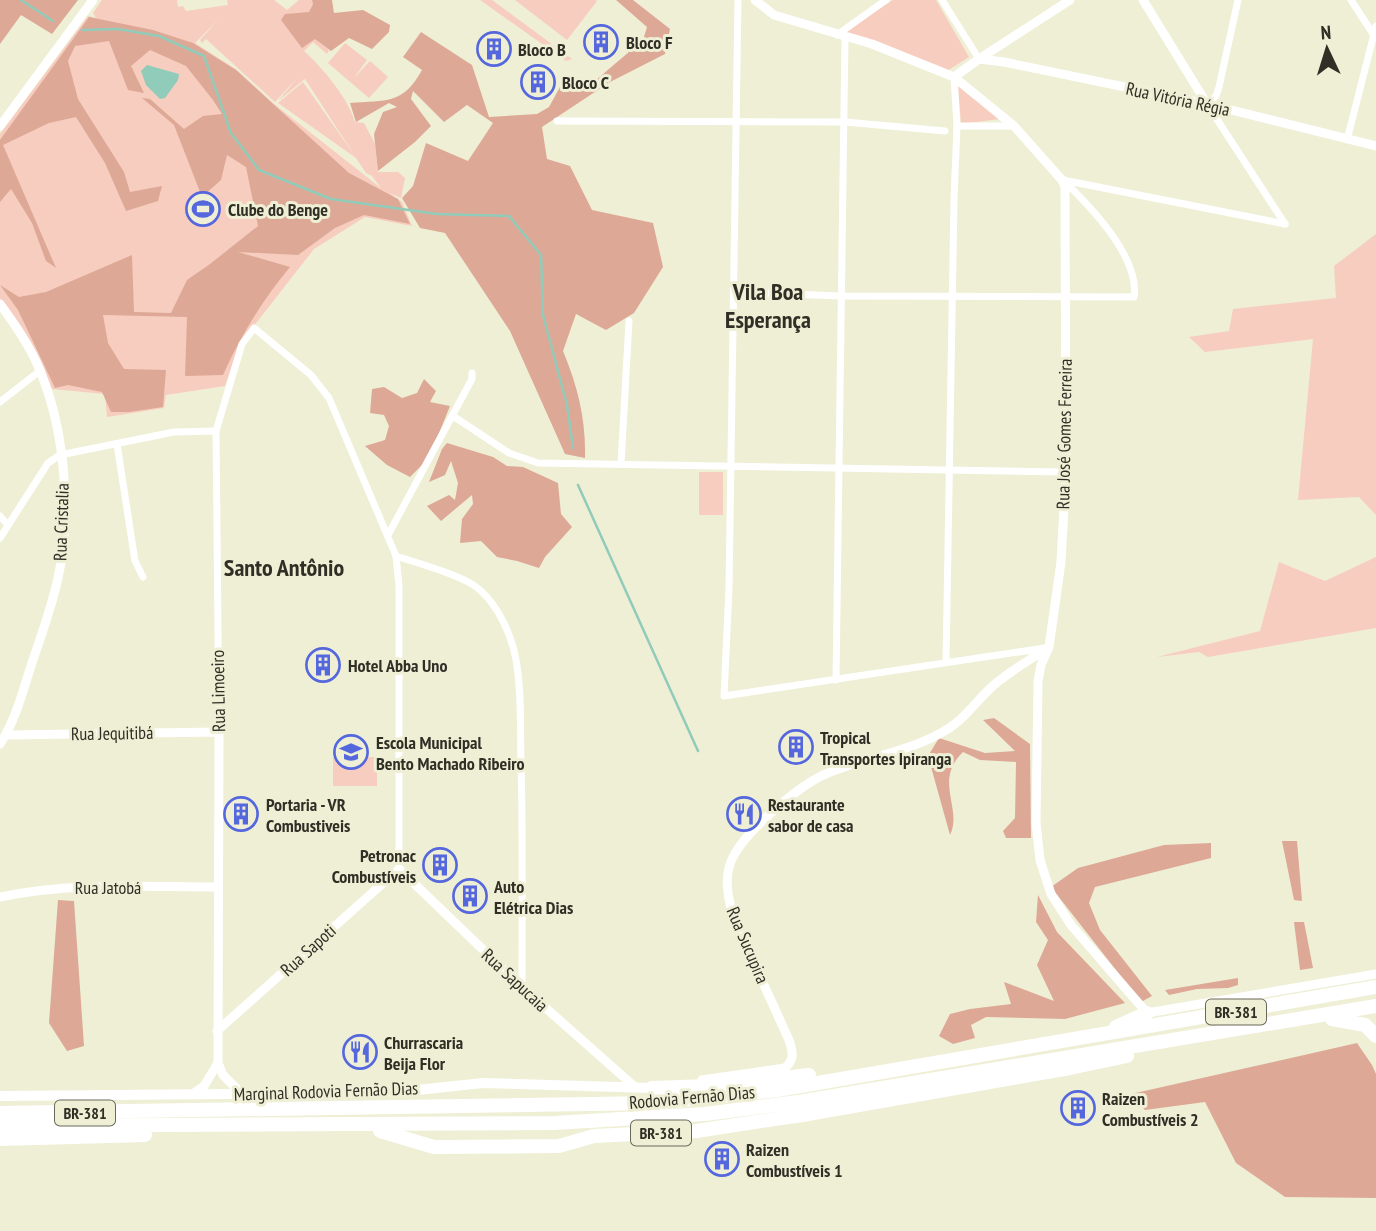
<svg xmlns="http://www.w3.org/2000/svg" width="1376" height="1231" viewBox="0 0 1376 1231" font-family="'PT Sans Narrow',sans-serif">
<style>
.green{fill:#f7cdbf;fill-rule:evenodd}
.forest{fill:#dda896}
.water{fill:#90ccb9}
.lines{fill:none;stroke-linecap:round;stroke-linejoin:round}
.stream{stroke:#90ccb9;stroke-width:2.5}
.minor{stroke:#fff;stroke-width:7}
.tertiary{stroke:#fff;stroke-width:9}
.secondary{stroke:#fff;stroke-width:10}
.motorway{stroke:#fff;stroke-width:14}
.labels{text-anchor:middle;dominant-baseline:central;stroke-width:6;stroke-linejoin:round;paint-order:stroke}
.shield{fill:#efefd6;stroke:#69695b;stroke-width:2}
.shield-label{font-size:16px;font-weight:bold;fill:#2f2f26}
.poi-label{font-size:18px;font-weight:bold;fill:#2f2f26;stroke:#efefd6;text-anchor:start}
.street-label{font-size:18px;fill:#2f2f26;stroke:#efefd6}
.district-label{font-size:24px;font-weight:bold;fill:#2f2f26;stroke:#efefd6}
</style>
<rect width="100%" height="100%" fill="#efefd6"/>
<g class="green">
<path d="M102 0H177L178 7 183 6 186 11 228 5 227 0H274L287 10 299 0H312L313 4 309 13 286 14 329 50 327 54 313 42 304 51C323 68 348 98 355 122L364 123 375 144 378 172H398L405 178 401 198 389 193 402 202 412 226 365 217 314 249 239 345 225 386 166 395 164 408 107 417 105 394 52 389 12 314 0 299V134L88 16 96 18 93 13ZM219 19 200 40 202 43 206 39 275 102 299 76 278 101 305 79 355 156 303 82 278 103 356 158 366 173 372 176 381 188 274 104 237 70 195 43Z"/>
<path d="M480 0H492L572 59 566 61Z"/>
<path d="M515 0H596L597 1 567 40Z"/>
<path d="M893 0H936L969 57 947 71 847 34V30Z"/>
<path d="M345 43 367 60 354 78 370 61 388 77 369 98 328 63Z"/>
<path d="M958 86 1000 119 961 124Z"/>
<path d="M1376 234V515L1359 497 1298 500 1313 339 1205 352 1189 337 1229 331 1233 309 1336 298 1334 266Z"/>
<rect x="699" y="472" width="24" height="43"/>
<path d="M1376 557V628L1208 657 1199 652 1157 657 1260 631 1279 562 1325 581Z"/>
<rect x="333" y="757" width="44" height="29"/>
</g>
<g class="forest">
<path d="M0 0H78L52 34 21 15 0 44Z"/>
<path d="M312 0H332L334 13 363 10 390 25 389 32 372 49 349 38 331 51 315 39 302 48 281 20 285 14 309 12 313 4Z"/>
<path d="M616 0H633L670 29 665 54 610 82 542 127 547 159 570 166 592 210 653 223 663 267 634 313 606 330 576 314 563 351C578 387 586 420 585 458L565 454 510 331 445 233 420 228 402 198 413 186 426 143 468 161 493 123 467 105 444 122 413 91 411 99 431 126 415 142 378 171 374 134 383 112 397 107 389 103 356 122 350 103C386 100 403 105 422 70L403 57 421 32 472 65 489 117 537 114 549 107 566 76 596 80 643 40 647 27Z"/>
<path d="M89 17 153 30 193 43 236 70 349 173 398 199 410 224 364 215 335 228 298 255 238 252 290 267C262 301 241 335 223 375L185 376 187 317 103 315 108 343 124 369 166 370 163 407 129 412H111L102 392 68 385 55 388 18 310 0 285 19 297 46 292 132 255 134 312 171 313 187 280 210 264 258 226 246 167 227 155 221 180 202 197 174 125 142 98 150 99 184 129 203 116 222 114 213 100 186 66 150 50 131 66 144 93 128 90 109 41 75 46 68 61 78 99 124 172 130 192 162 186 158 201 126 211 105 163 76 117 49 123 3 145 56 268 46 261 32 223 11 189 0 202V140Z"/>
<path d="M424 379 436 391 430 402 450 406 429 458 410 477 387 465 365 446 385 440 389 426 384 415 370 413 372 389 384 387 402 398 417 393Z"/>
<path d="M447 443 493 457 507 466 523 467 558 483 561 514 572 527 545 557 539 568 517 561 497 557 481 541 460 543 462 519 473 504 472 495 441 521 427 506 449 495 455 500 458 483 451 461 445 475 429 482 442 449Z"/>
<path d="M994 718 1030 744 1031 838H1006L1003 831 1015 818 1016 762 980 760 963 752C933 781 963 808 950 835L928 756 939 738 985 753 1015 751 983 720Z"/>
<path d="M1282 841H1297L1302 901 1294 900Z"/>
<path d="M1211 843V858L1095 887 1089 903 1100 930 1152 996 1141 1002 1051 887 1078 868 1164 845Z"/>
<path d="M1038 895 1057 932 1125 1003 1065 1019 986 1017 971 1025 975 1038 953 1044 939 1036 950 1014 970 1009 1011 1004 1004 982 1054 1001 1037 965 1048 940 1036 922Z"/>
<path d="M58 900 74 901 84 1046 67 1051 49 1023Z"/>
<path d="M1294 922H1304L1313 968 1300 970Z"/>
<path d="M1238 978V985L1228 988 1197 989 1169 995 1165 990Z"/>
<path d="M1357 1043 1372 1065 1376 1074V1198L1285 1197 1236 1163 1205 1102 1145 1110 1131 1094Z"/>
</g>
<path class="water" d="M147 65 179 74 178 80 165 98 160 99 146 85 141 71Z"/>
<g class="lines">
<g class="stream">
<path d="M21 0 53 21"/>
<path d="M82 30 118 29 159 36 204 56 231 133 259 170 331 199 437 214 509 216 541 255 543 315 567 405 573 448"/>
<path d="M578 485 698 751"/>
</g>
<g class="minor">
<path d="M738 0 729 588 724 696 1045 648"/>
<path d="M942 0 979 59"/>
<path d="M1238 0 1219 87 1216 96 1207 104 1285 224"/>
<path d="M1351 0 1375 37"/>
<path d="M837 35 886 0"/>
<path d="M557 121 845 122 945 131"/>
<path d="M957 126H1014"/>
<path d="M1347 140 1376 26"/>
<path d="M1063 180 1285 224"/>
<path d="M735 292 841 296 1134 297C1140 258 1092 208 1065 182"/>
<path d="M0 402 41 370"/>
<path d="M453 416 509 453 538 463 1066 472"/>
<path d="M117 444 135 561 143 577"/>
<path d="M621 464 629 321"/>
<path d="M0 516 7 524"/>
<path d="M388 535 472 379V373"/>
<path d="M0 538 48 463 60 455 174 432 216 431"/>
<path d="M396 556C417 563 465 576 480 590 499 607 512 636 516 660 522 693 520 729 521 762 523 837 522 912 522 987"/>
<path d="M946 662 954 199 957 126 954 77"/>
<path d="M836 680 845 36"/>
<path d="M219 732 216 431 242 344 254 328 311 375 329 398 396 556 399 586V869"/>
</g>
<g class="tertiary">
<path d="M755 0 774 15 872 44 954 77 1014 126 1062 180 1065 187 1066 472 1061 562 1049 647 1041 665 1038 681 1036 823 1040 860 1051 894 1071 925 1147 1013 1376 974"/>
<path d="M1143 0 1207 104"/>
<path d="M979 59 1004 62 1207 104 1376 146"/>
<path d="M954 77 979 59 1070 0"/>
<path d="M0 126 93 0"/>
<path d="M0 304C14 323 33 351 41 373 65 432 72 516 58 578 52 606 42 633 33 660 23 689 17 718 0 744"/>
<path d="M6 735 219 732 218 1063 223 1075 242 1094"/>
<path d="M0 897C71 882 145 887 217 887"/>
<path d="M217 1031 399 869 522 987 635 1087"/>
<path d="M702 1080 785 1068C795 1059 793 1052 789 1040L734 919C728 899 723 876 733 857 747 830 800 784 828 773 864 758 904 753 939 734 965 721 974 702 994 685 1010 671 1030 660 1047 648"/>
<path d="M193 1094 204 1086 218 1063"/>
</g>
<path class="secondary" d="M0 1096 342 1093 408 1091 483 1083 652 1088"/>
<g class="motorway">
<path d="M1332 1019 1365 1025 1376 1036"/>
<path d="M1116 1027 1147 1013"/>
<path d="M652 1088 709 1086 809 1075"/>
<path d="M0 1113 656 1103 777 1090 1376 987"/>
<path d="M0 1126 554 1123 705 1114 798 1102 1376 1006"/>
<path d="M380 1131 434 1147 559 1146 594 1136 696 1131 802 1115 1070 1068 1127 1056"/>
<path d="M0 1139 145 1135"/>
</g>
</g>
<defs>
<g id="building-ring" transform="scale(1.75)"><circle r="9.5" fill="#efefd6" stroke="#5567dd" stroke-width="1.5"/><path d="M-4-6H4V6H1V3H-1V6H-4ZM-2.5-4.3h1.7v1.8h-1.7ZM.8-4.3h1.7v1.8H.8ZM-2.5-1h1.7V.8h-1.7ZM.8-1h1.7V.8H.8Z" fill="#5567dd"/></g>
<g id="stadium-ring" transform="scale(1.75)"><circle r="9.5" fill="#efefd6" stroke="#5567dd" stroke-width="1.5"/><path d="M0-5a6.5 5 0 1 0 0 10a6.5 5 0 1 0 0-10ZM-3.5-1.8h7v3.6h-7Z" fill="#5567dd"/></g>
<g id="school-ring" transform="scale(1.75)"><circle r="9.5" fill="#efefd6" stroke="#5567dd" stroke-width="1.5"/><path d="M0-5L7-2L0 1L-7-2ZM-4 1L0 2.5L4 1V4Q0 6-4 4Z" fill="#5567dd"/></g>
<g id="restaurant-ring" transform="scale(1.75)"><circle r="9.5" fill="#efefd6" stroke="#5567dd" stroke-width="1.5"/><path d="M-5-6h1v4h1v-4h1v4h1v-4h1v5L-1.5 .5V6h-2V.5L-5-1ZM5-6V6H3V1.5H1.5Q1.5-4 5-6Z" fill="#5567dd"/></g>
</defs>
<g fill-rule="evenodd">
<use href="#building-ring" x="601" y="42"/>
<use href="#building-ring" x="494" y="49"/>
<use href="#building-ring" x="538" y="82"/>
<use href="#stadium-ring" x="203" y="209"/>
<use href="#building-ring" x="323" y="665"/>
<use href="#building-ring" x="796" y="747"/>
<use href="#school-ring" x="351" y="752"/>
<use href="#building-ring" x="241" y="814"/>
<use href="#restaurant-ring" x="744" y="814"/>
<use href="#building-ring" x="440" y="865"/>
<use href="#building-ring" x="470" y="896"/>
<use href="#restaurant-ring" x="360" y="1052"/>
<use href="#building-ring" x="1078" y="1108"/>
<use href="#building-ring" x="722" y="1159"/>
</g>
<g class="labels">
<g class="shield">
<rect x="1206" y="999.5" width="60" height="25" rx="5"/>
<rect x="55" y="1100.5" width="60" height="25" rx="5"/>
<rect x="631" y="1120.5" width="60" height="25" rx="5"/>
</g>
<g class="shield-label">
<text x="1236" y="1012">BR-381</text>
<text x="85" y="1113">BR-381</text>
<text x="661" y="1133">BR-381</text>
</g>
<g class="poi-label">
<text x="626" y="42">Bloco F</text>
<text x="518" y="49">Bloco B</text>
<text x="562" y="82">Bloco C</text>
<text x="228" y="209">Clube do Benge</text>
<text x="348" y="665">Hotel Abba Uno</text>
<text x="820" y="737">Tropical<tspan x="820" dy="21">Transportes Ipiranga</tspan></text>
<text x="376" y="742">Escola Municipal<tspan x="376" dy="21">Bento Machado Ribeiro</tspan></text>
<text x="266" y="804">Portaria - VR<tspan x="266" dy="21">Combustiveis</tspan></text>
<text x="768" y="804">Restaurante<tspan x="768" dy="21">sabor de casa</tspan></text>
<text x="416" y="855" text-anchor="end">Petronac<tspan x="416" dy="21">Combustíveis</tspan></text>
<text x="494" y="886">Auto<tspan x="494" dy="21">Elétrica Dias</tspan></text>
<text x="384" y="1042">Churrascaria<tspan x="384" dy="21">Beija Flor</tspan></text>
<text x="1102" y="1098">Raizen<tspan x="1102" dy="21">Combustíveis 2</tspan></text>
<text x="746" y="1149">Raizen<tspan x="746" dy="21">Combustíveis 1</tspan></text>
</g>
<g class="street-label">
<text transform="translate(1178 99) rotate(12)">Rua Vitória Régia</text>
<text transform="translate(1064 434) rotate(-89)">Rua José Gomes Ferreira</text>
<text transform="translate(61 522) rotate(-88)">Rua Cristalia</text>
<text transform="translate(218 691) rotate(-91)">Rua Limoeiro</text>
<text transform="translate(112 733) rotate(-1)">Rua Jequitibá</text>
<text x="108" y="887">Rua Jatobá</text>
<text transform="translate(748 945) rotate(67)">Rua Sucupira</text>
<text transform="translate(308 950) rotate(-42)">Rua Sapoti</text>
<text transform="translate(515 980) rotate(43)">Rua Sapucaia</text>
<text transform="translate(326 1091) rotate(-2)">Marginal Rodovia Fernão Dias</text>
<text transform="translate(692 1097) rotate(-5)">Rodovia Fernão Dias</text>
</g>
<g class="district-label">
<text x="768" y="291">Vila Boa<tspan x="768" dy="28">Esperança</tspan></text>
<text x="284" y="567">Santo Antônio</text>
</g>
</g>
<g transform="translate(1327 49) rotate(356)" stroke="#efefd6" stroke-width="5" paint-order="stroke">
<path d="M0-5L12 26L0 18L-12 26Z" fill="#2f2f26"/>
<text y="-10" font-size="19" font-weight="bold" text-anchor="middle" fill="#2f2f26">N</text>
</g>
</svg>
